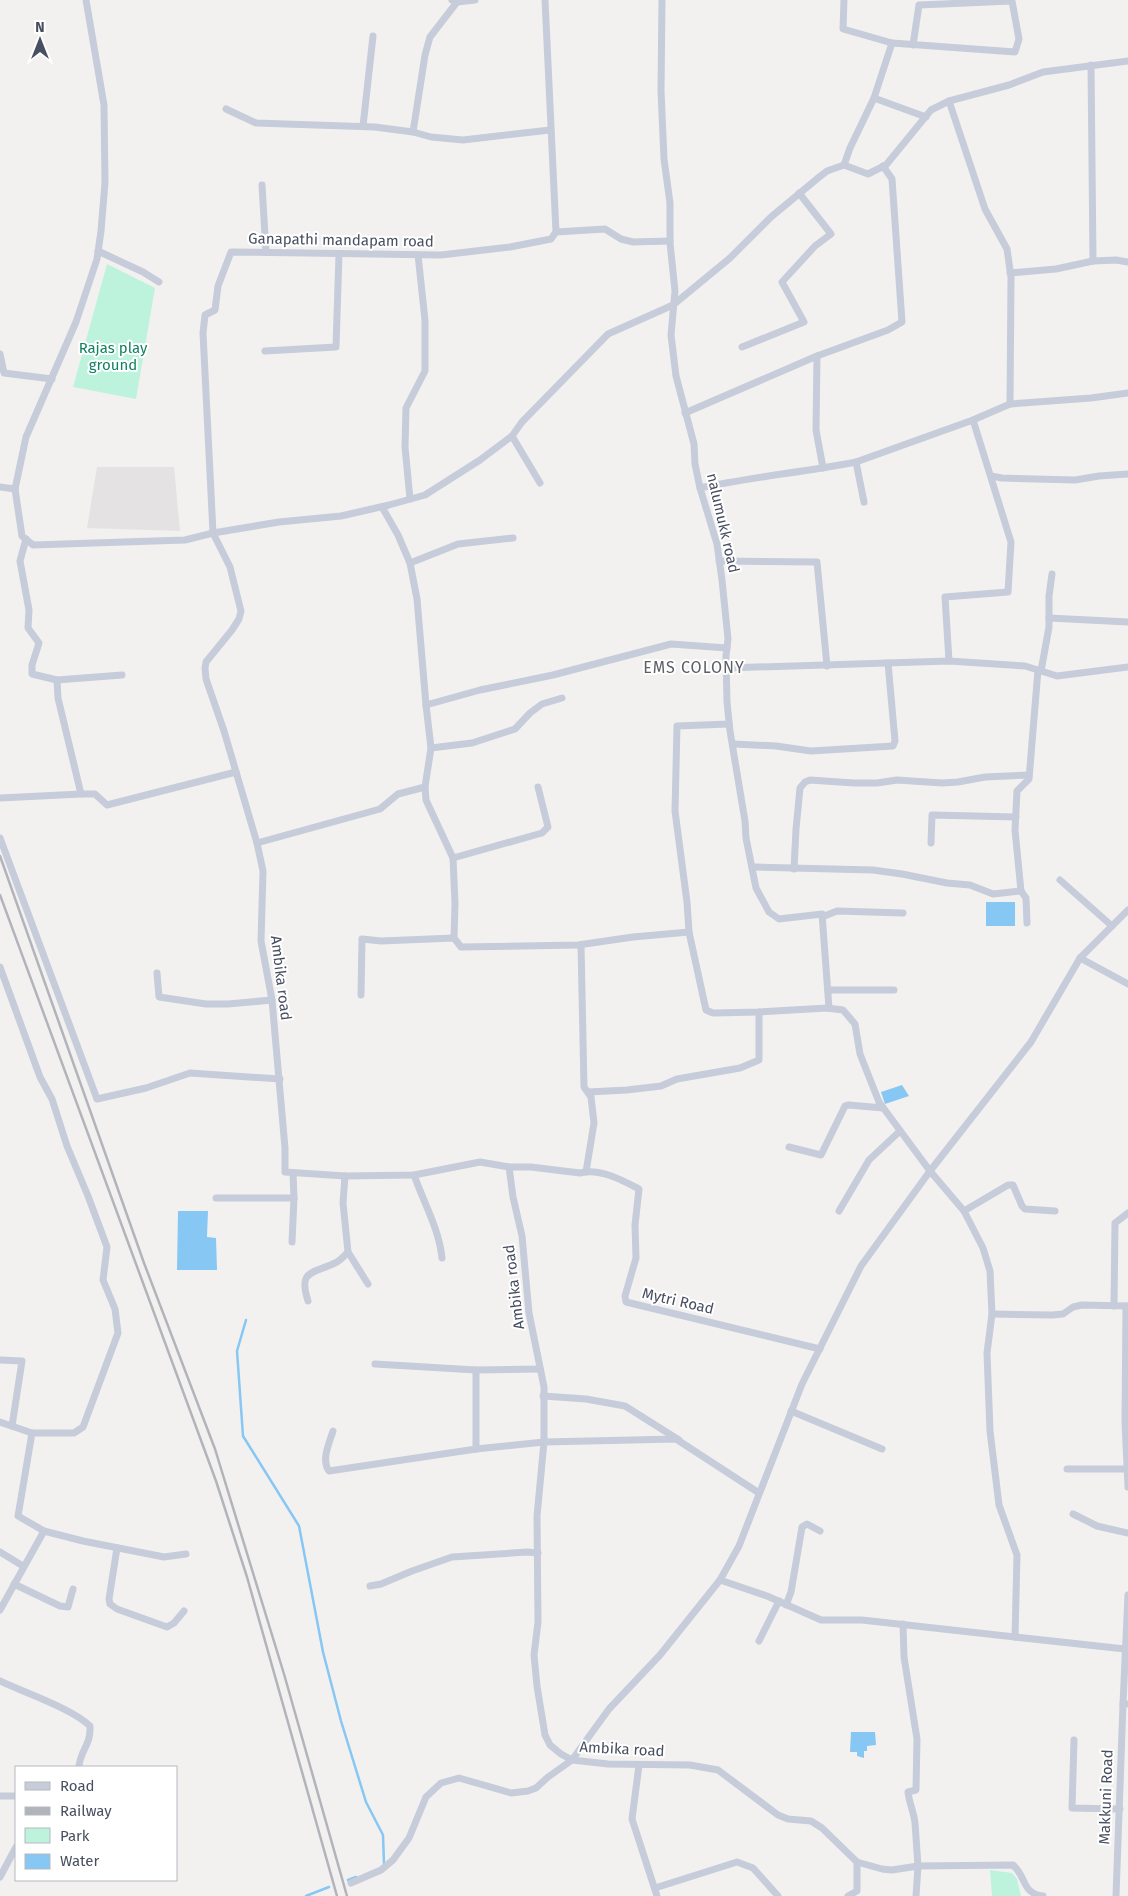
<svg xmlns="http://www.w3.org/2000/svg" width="1128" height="1896" viewBox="0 0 1128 1896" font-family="'Fira Sans',sans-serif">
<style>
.education{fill:#e4e2e2}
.green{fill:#bdf3dc}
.water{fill:#87c7f3}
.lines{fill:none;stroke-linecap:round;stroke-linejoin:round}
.stream{stroke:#87c7f3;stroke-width:2.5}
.minor{stroke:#c6ccd9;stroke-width:7}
.rail{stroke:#b2b4bb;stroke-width:2.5}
.labels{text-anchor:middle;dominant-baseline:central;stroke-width:4;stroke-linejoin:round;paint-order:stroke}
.street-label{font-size:15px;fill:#474f60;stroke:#fff}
.park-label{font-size:15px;fill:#108260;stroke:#fff}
.neighbourhood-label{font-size:16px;letter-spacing:1px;fill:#5c5f66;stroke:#fff}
</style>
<rect width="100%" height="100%" fill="#f3f1f0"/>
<path class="education" d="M97 467H174L180 531 87 528Z"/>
<g class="green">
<path d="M107 264 155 288 136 399 73 387Z"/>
<path d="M990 1870 1012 1873 1017 1879 1021 1896H992Z"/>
</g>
<g class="water">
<rect x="986" y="902" width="29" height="24"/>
<path d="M902 1085 909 1096 885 1104 881 1092Z"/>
<path d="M178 1211H208L207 1237 216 1238 217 1270H177Z"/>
<path d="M851 1732H875L876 1745 867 1746V1751H864V1758L857 1756V1752H850Z"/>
</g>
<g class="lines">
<g class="stream">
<path d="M246 1320 237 1351 243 1436 299 1526 323 1652 341 1721 366 1802 383 1835 384 1864"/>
<path d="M348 1880 356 1877"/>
<path d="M306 1896 329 1887"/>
</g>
<g class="minor">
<path d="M86 0 104 105 105 183 101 231 97 259 76 322 26 437 15 489 22 536 33 545 185 540 213 533 279 522 341 516 389 505 425 495 480 460 512 436 522 422 608 334 673 305 730 258 771 217 818 178 827 171 844 165 868 174 886 165 931 110 949 101 1009 85 1043 72 1128 61"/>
<path d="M452 0 457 2 430 37 425 55 413 132 431 137 463 140 550 130"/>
<path d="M456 0 457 2 475 0"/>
<path d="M545 0 556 232 605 229 621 239 633 242 670 241"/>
<path d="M662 0 661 91 664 159 670 203V243L675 291 671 335 676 376 694 444 695 464 700 488 717 544 722 580 728 639 726 656 727 702 730 731 745 821 746 838 756 888 769 912 779 919 822 914 829 1008"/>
<path d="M844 0 843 29 892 43"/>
<path d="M913 45 919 5 1012 1 1019 39 1015 52 892 43 874 98 926 117"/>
<path d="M1091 65 1093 261 1116 260 1128 262"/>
<path d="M949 101 985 209 1007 249 1011 277 1010 404"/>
<path d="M226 109 256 123 375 127 413 132"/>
<path d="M363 126 373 36"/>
<path d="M844 165 850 148 874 98"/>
<path d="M262 185 266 252"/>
<path d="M556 232 551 239 510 247 441 255 231 252 218 286 215 310 205 315 203 333 213 533 230 567 241 611 239 619 232 630 206 662 205 668 206 679 224 731 257 843 263 871 261 941 272 1000 285 1148V1172L345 1176 414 1175 480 1162 509 1167 513 1197 522 1236 529 1313 544 1387V1442L537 1516 538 1622 534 1655 537 1686 545 1735 550 1745 561 1754 572 1760 608 1764 690 1765 718 1770 778 1815 788 1819 811 1821 822 1828 857 1862 882 1869 892 1870 918 1866 1013 1865C1027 1877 1021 1893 1043 1896"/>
<path d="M98 251 143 272 159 282"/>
<path d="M1010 273 1056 269 1093 261"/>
<path d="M742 347 804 322 782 282 815 246 831 234 799 193"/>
<path d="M265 351 336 347 339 254"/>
<path d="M0 354 4 373 52 379"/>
<path d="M817 356 888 330 902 322 892 179 883 166"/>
<path d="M685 413 817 356 816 430 823 468"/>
<path d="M973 420 1010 404 1091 398 1128 393"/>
<path d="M512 436 540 483"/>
<path d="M856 462 973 420 1011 542 1008 592 945 597 949 661"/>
<path d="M991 476 1002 478 1075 480 1099 476 1128 474"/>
<path d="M0 487 15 489"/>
<path d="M700 488C752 477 804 472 856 462L864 502"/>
<path d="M410 499 405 447 406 408 425 371V320L418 255"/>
<path d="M382 507 398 535 410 563 417 599 426 705 480 690 553 675 671 644 727 648"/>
<path d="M26 539 20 561 29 610 28 628 39 643 32 665V674L57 680 122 675"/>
<path d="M719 561 817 562 827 666"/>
<path d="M410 563 458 544 513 538"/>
<path d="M1049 618 1128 622"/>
<path d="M727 668 949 661 1025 666 1057 676 1128 667"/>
<path d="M1041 671 1049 627V596L1052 574"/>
<path d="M57 680 58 698 81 794H95L107 805 236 772"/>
<path d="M426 705 431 748 425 787 426 800 453 858 455 903 454 938"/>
<path d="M733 744 776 746 811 751 893 746 895 741 888 663"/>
<path d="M431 748 472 743 515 729 530 713 542 704 562 698"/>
<path d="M0 798 81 794"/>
<path d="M0 838 97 1099 146 1088 190 1073 280 1079"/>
<path d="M257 843 380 809 398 794 425 787"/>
<path d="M931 843 932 815 1016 817"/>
<path d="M453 858 542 833 548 827 538 787"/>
<path d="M752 867 873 870 902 874 947 883 970 885 993 894 1021 891"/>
<path d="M794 869 796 829 800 788 805 782 810 780 854 783H877L897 780 942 783 958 782 985 777 1029 775"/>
<path d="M1060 880 1112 926"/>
<path d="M1128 910 1080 958 1128 984"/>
<path d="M822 917 837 911 903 913"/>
<path d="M1027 923 1026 898 1021 891 1015 830 1017 791 1029 779 1038 670"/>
<path d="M581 945 584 1087 591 1097 594 1123 586 1172"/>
<path d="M0 967 40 1077 52 1099 67 1146 88 1196 107 1247 103 1280 115 1309 118 1333 83 1427 74 1433H32L0 1422"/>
<path d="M157 973 159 997 206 1004H228L272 1000"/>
<path d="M828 990H894"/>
<path d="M361 995 362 939 381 941 454 938 461 947 578 945 633 937 689 932"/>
<path d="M588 1092 627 1090 661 1086 677 1079 740 1068 759 1060V1012"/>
<path d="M789 1147 821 1155 845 1106 849 1105 883 1108"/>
<path d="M509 1167H531L580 1173C600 1168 622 1180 639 1189L635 1225 636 1258 625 1296 626 1302 820 1349"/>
<path d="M414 1175C424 1203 439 1229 442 1258"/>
<path d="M345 1176 343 1203 348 1252 368 1284"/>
<path d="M216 1198H294L293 1173"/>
<path d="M839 1211 869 1160 900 1131"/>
<path d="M964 1211 1008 1185H1013L1022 1206 1025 1209 1055 1211"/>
<path d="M292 1242 294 1198"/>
<path d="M308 1301C298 1270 312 1274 335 1263 340 1261 344 1256 348 1252"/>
<path d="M1114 1306 1115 1223 1128 1213"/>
<path d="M1126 1306 1125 1422 1128 1487"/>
<path d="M992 1314 1052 1315 1063 1314 1073 1307 1082 1305 1128 1306"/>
<path d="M0 1360 22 1361 12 1426"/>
<path d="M375 1364 476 1370 540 1369"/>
<path d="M543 1396 586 1399 625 1406 679 1440"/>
<path d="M791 1411 882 1449"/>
<path d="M333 1431C329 1444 321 1460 329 1471L476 1449 544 1442 676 1439 759 1493"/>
<path d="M32 1433 18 1516 44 1531"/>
<path d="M476 1449V1370"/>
<path d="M1067 1469H1127"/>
<path d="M1073 1514 1097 1526 1128 1533"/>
<path d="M117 1548 109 1599 110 1604 117 1609 167 1627 174 1623 184 1611"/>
<path d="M0 1552 23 1566"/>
<path d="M720 1580 767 1596 821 1620H862L1015 1637 1017 1555 999 1505 990 1431 987 1353 992 1314 990 1271 983 1248 964 1211 930 1171 879 1102 860 1054 855 1024 843 1010 827 1008 759 1012 713 1013 706 1010 689 932 687 902 675 811 677 726 729 724"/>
<path d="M14 1584 60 1606 68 1607 73 1589"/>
<path d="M370 1586 381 1584 412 1571 452 1557 527 1552 538 1553"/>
<path d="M786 1605 791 1592 802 1527 807 1524 820 1531"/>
<path d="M0 1610 44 1531 83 1541 164 1557 186 1554"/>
<path d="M903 1624 904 1657 917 1739 916 1790 908 1792C909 1803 914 1812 915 1823L918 1866 916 1896"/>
<path d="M1015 1637 1125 1649"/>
<path d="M759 1641 779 1601"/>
<path d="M0 1681C25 1693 71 1708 90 1726 91 1746 80 1750 79 1767"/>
<path d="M1123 1704 1128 1595"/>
<path d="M1074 1740 1072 1808 1120 1809"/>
<path d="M639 1765 632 1819 657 1896"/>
<path d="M0 1796H16"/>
<path d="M0 1877 16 1847"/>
<path d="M351 1883 381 1870 393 1860 409 1838 426 1797 441 1783 459 1778 511 1793 528 1791 536 1788 548 1777 572 1760 609 1709 660 1655 720 1580 739 1546 802 1384 861 1266 930 1171 1031 1042 1080 958"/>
<path d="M655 1888 737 1862 753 1868 778 1896"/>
<path d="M848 1896 857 1891V1862"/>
<path d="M1116 1896 1123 1704H1128"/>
</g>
<g class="rail">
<path d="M0 856 144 1263 215 1449 284 1674 347 1896"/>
<path d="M0 895 216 1481 247 1577 337 1896"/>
</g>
</g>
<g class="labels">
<g class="street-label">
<text transform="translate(341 240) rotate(1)">Ganapathi mandapam road</text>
<text transform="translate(723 523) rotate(77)">nalumukk road</text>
<text transform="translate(281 978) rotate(83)">Ambika road</text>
<text transform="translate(514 1287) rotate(-97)">Ambika road</text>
<text transform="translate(678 1301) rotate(13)">Mytri Road</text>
<text transform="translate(622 1749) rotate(3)">Ambika road</text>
<text transform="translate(1106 1797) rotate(-88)">Makkuni Road</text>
</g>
<g class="park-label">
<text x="113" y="348">Rajas play<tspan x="113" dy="17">ground</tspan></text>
</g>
<g class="neighbourhood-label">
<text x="694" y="667">EMS COLONY</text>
</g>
</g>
<rect x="15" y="1766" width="162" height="115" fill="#ffffff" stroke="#b5b9bf"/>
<rect x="25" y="1782" width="25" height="8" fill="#c6ccd9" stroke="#b5b9bf"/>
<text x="60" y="1791" font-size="15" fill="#474f60">Road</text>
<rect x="25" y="1807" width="25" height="8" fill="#b2b4bb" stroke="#b5b9bf"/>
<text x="60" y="1816" font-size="15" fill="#474f60">Railway</text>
<rect x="25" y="1828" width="25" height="15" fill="#bdf3dc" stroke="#b5b9bf"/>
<text x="60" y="1841" font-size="15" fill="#474f60">Park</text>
<rect x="25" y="1854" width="25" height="15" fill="#87c7f3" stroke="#b5b9bf"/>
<text x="60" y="1866" font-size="15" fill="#474f60">Water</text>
<g transform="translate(40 40)" stroke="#ffffff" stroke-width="4" paint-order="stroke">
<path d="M0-4L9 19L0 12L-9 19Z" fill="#474f60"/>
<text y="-8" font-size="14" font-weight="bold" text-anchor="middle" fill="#474f60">N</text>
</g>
</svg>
